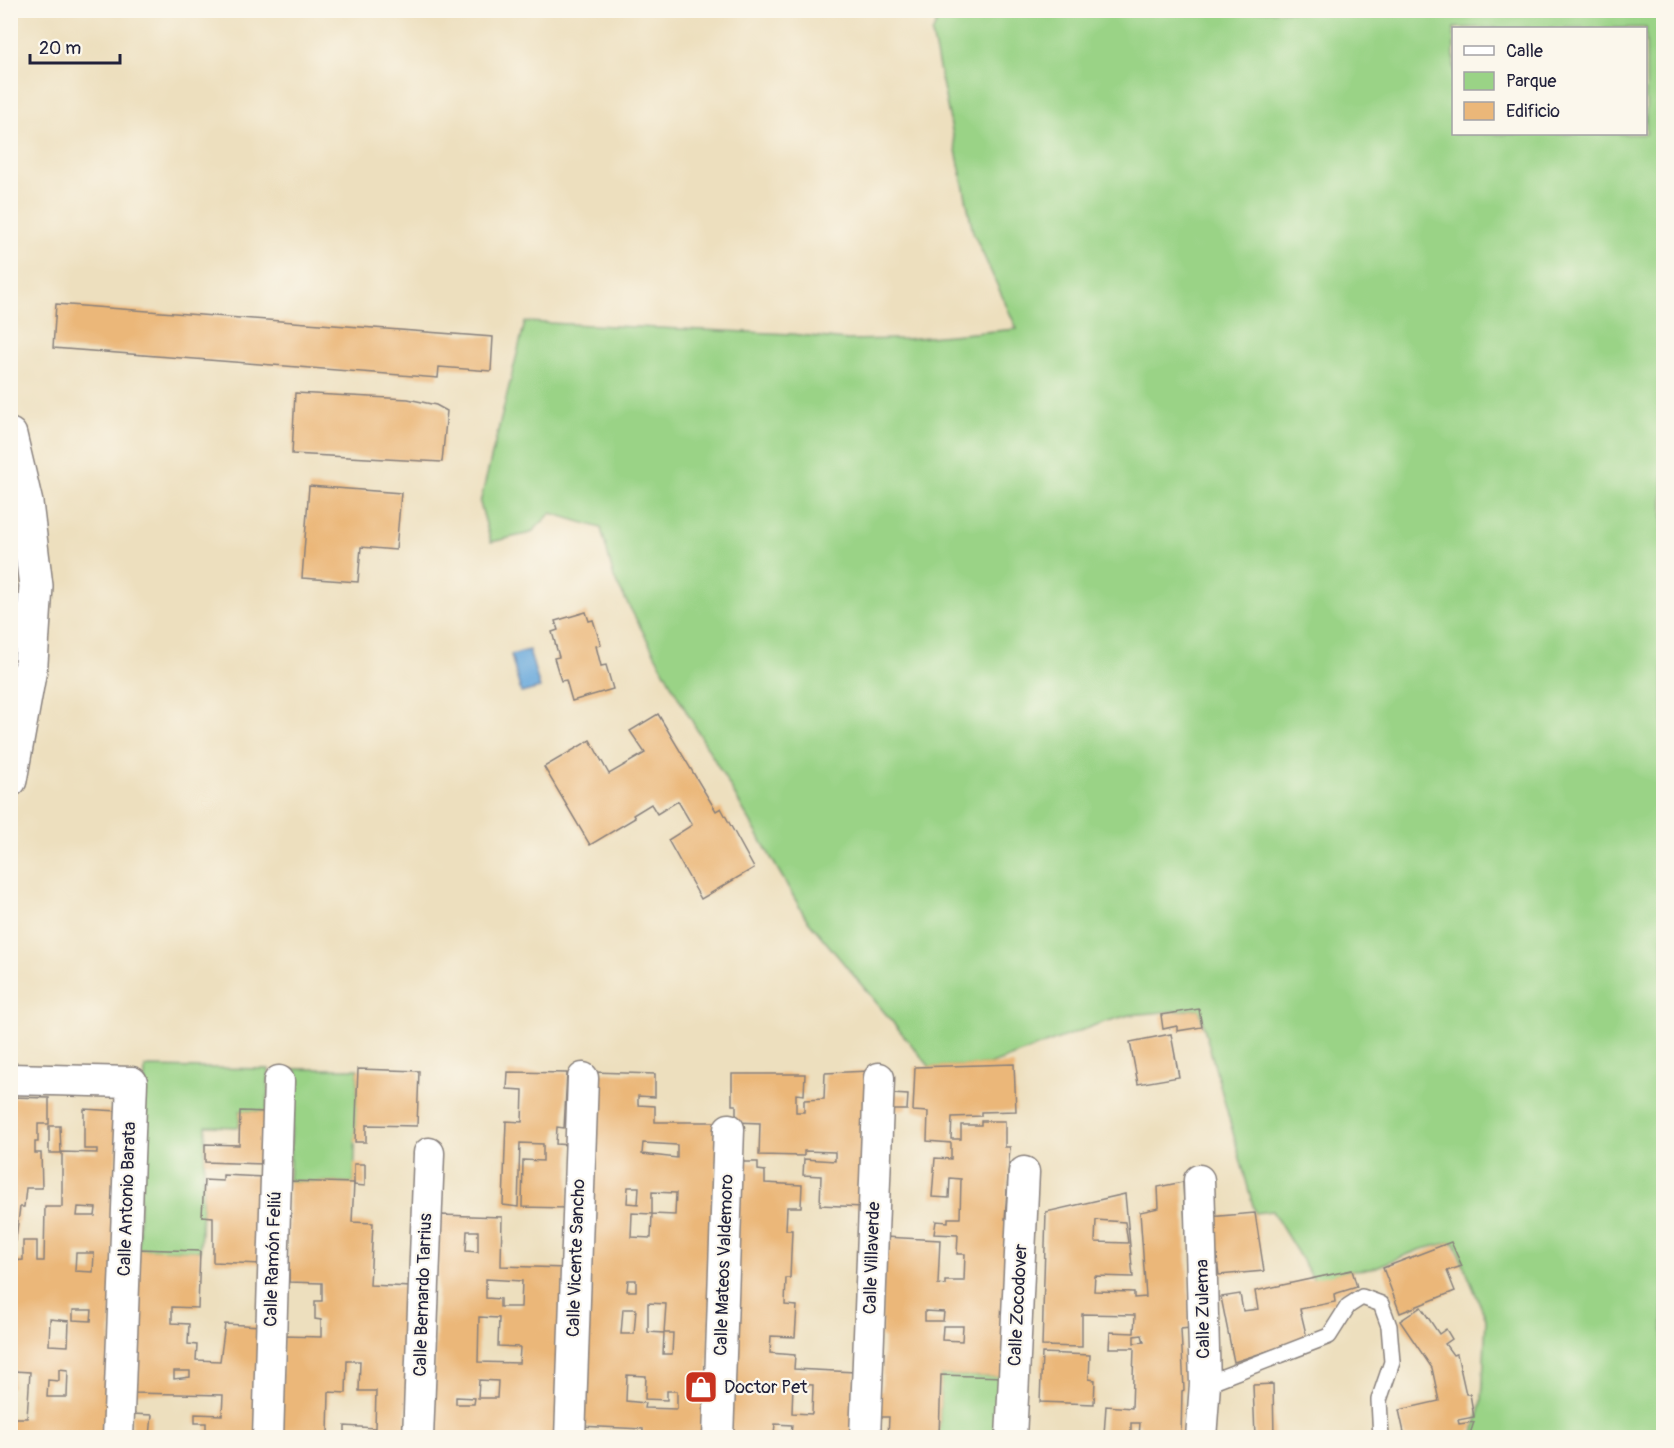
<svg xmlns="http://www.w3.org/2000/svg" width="1674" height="1448" viewBox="0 0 1674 1448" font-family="Pangolin,sans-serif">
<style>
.green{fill:#9ad386;stroke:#5e7a60;stroke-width:1.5;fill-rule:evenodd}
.water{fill:#68a8db;stroke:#45658b;stroke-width:1.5}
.building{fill:#ebb779;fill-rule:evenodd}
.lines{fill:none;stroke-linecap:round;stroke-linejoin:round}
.lane-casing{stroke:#88807c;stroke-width:18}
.street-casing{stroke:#88807c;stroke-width:33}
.secondary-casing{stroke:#88807c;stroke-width:36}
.lane{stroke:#fff;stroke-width:15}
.street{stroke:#fff;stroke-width:30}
.secondary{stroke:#fff;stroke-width:33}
.labels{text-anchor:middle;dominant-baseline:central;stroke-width:4.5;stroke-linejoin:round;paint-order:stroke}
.street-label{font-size:18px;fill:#22223b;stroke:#fbf7ec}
.poi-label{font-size:18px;fill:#22223b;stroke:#fbf7ec;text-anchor:start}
</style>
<rect width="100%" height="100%" fill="#fbf7ec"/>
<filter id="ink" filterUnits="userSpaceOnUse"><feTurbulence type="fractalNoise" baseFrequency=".0167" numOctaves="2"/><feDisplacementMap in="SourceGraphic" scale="12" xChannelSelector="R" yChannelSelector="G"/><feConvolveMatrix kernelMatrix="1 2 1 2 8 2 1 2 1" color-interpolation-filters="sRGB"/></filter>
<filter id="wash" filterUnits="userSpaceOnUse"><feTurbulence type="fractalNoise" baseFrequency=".008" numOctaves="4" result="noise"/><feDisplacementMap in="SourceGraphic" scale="24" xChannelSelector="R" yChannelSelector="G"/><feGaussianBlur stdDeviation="1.35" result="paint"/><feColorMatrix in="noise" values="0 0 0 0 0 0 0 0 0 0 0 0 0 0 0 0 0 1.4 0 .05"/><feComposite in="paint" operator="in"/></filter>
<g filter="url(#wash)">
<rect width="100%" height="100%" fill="#eddfbe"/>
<g class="green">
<path d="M941 11H1663V1437H1473L1482 1401 1486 1319 1455 1244 1451 1242 1419 1250 1371 1269 1352 1270 1314 1280 1272 1211 1255 1213 1199 1009 1129 1015 1098 1024 989 1065 930 1067 806 918 678 697 614 578 601 528 551 513 531 533 491 542 480 503 525 322 792 334 845 340 906 339 1017 329 973 232 932 34ZM1454 28H1646V134H1454Z"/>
<path d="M10 515C22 575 19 638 10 699Z"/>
<path d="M145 1067 269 1069 267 1112 240 1111 239 1127 206 1126 200 1251 138 1249Z"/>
<path d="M294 1069H358L354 1183 289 1181Z"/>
<path d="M941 1375 1004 1377 1001 1437 939 1438Z"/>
</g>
<path class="water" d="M529 650 540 688 521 693 511 655Z"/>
<g id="blocks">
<g class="building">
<path d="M56 304 493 337 491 371 439 367 438 378 53 348Z"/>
<path d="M295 393 408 399 436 405 447 411 442 462 292 454Z"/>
<path d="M309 486 401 493 396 550 361 547 358 582 302 578Z"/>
<path d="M586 612 589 621 593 620 601 645 596 646 601 666 606 665 613 689 572 701 566 680 561 681 554 658 559 657 552 632 558 630 555 621Z"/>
<path d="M658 714 716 811 721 808 754 868 701 899 668 840 692 825 678 801 657 814 651 804 633 815 635 818 590 845 544 767 590 740 609 774 645 753 630 731Z"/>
<path d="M1199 1009 1202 1027 1177 1031V1026L1163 1029 1161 1015Z"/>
<path d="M1171 1034 1179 1077 1138 1084 1130 1042Z"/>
<path d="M1014 1064 1016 1111 981 1112V1116L952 1117 951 1139H961V1125H981V1121H1005V1147H1010L1005 1219 1011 1220 1004 1377 941 1375 939 1437H888L889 1417H878L879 1391H882L884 1338H881L885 1237 940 1240 938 1284 945 1285V1281H964L965 1254H957L958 1235 934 1234 936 1221 948 1222V1218H960L961 1179 950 1178 949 1198 932 1197 935 1158 951 1159V1143L927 1141 928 1112 913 1111 915 1067ZM925 1311 944 1312 943 1321H925ZM943 1326H963L962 1341 942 1340Z"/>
<path d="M358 1069 419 1071 417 1126 366 1125V1142H355Z"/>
<path d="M869 1071 863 1207 820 1205 821 1176 803 1175 804 1159 835 1161V1152L804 1151V1156L759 1155 760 1123 736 1122V1105H732V1074H805L804 1095 796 1094V1112H804V1100L824 1099 825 1073Z"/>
<path d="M508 1072 567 1073 564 1128 557 1127 556 1144 570 1145 568 1208 522 1207 523 1160 543 1161V1144L520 1143 518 1207 503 1205 506 1121 522 1122 523 1090 507 1089Z"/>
<path d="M593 1072 655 1074V1097L638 1096V1105L655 1106V1122H719L705 1437H643V1429L580 1426ZM643 1143 677 1145V1158L642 1154ZM628 1187H639L638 1204 627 1203ZM652 1192 676 1193 675 1215 652 1214 651 1238 631 1237 632 1213 652 1214ZM628 1280H636V1291H627ZM648 1303 666 1304 664 1333H673L672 1354H663L664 1333 648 1332ZM623 1309H636L634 1334H621ZM627 1375 646 1376 645 1399 667 1400V1391H677V1409L644 1408 645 1403 626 1401Z"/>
<path d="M892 1094 908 1095 907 1110H891Z"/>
<path d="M10 1097 49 1098V1124H38V1142H35V1153H41L42 1188H26L24 1207H20L13 1261 23 1260V1241H37V1261H44L45 1207H62V1152L97 1153V1149H84V1109L118 1111 107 1437H10V1418H27L30 1372 14 1371 13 1388 10 1387ZM78 1207 96 1208 95 1216H77ZM76 1253H94L93 1272 75 1271ZM73 1310H92L91 1321 73 1320ZM50 1319 69 1321 68 1346 49 1345ZM59 1369 68 1370 67 1397H47L48 1380 59 1381Z"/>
<path d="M240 1111 267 1112 266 1164 205 1162V1144L239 1145Z"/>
<path d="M49 1126H60L61 1153H49Z"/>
<path d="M740 1162H758V1170L765 1171V1183L802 1185 801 1207H787L786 1230H792L790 1278H786L785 1305 797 1306 795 1337 771 1336 770 1353 795 1355 794 1369 855 1372 853 1437 791 1435 792 1425 775 1424 774 1434 791 1437H729ZM793 1384 813 1385 812 1414 792 1413Z"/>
<path d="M354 1164H365V1186L354 1185Z"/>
<path d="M223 1175 265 1177 262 1264 213 1262V1217L202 1216 204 1180 223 1181Z"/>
<path d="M289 1181 354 1183 352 1222 373 1223 370 1285 411 1287 406 1437H280L283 1336 321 1337V1320L315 1319V1301H322V1283L289 1282ZM347 1361H360L359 1391H376L375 1428 345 1426V1434H328L329 1392 346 1393Z"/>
<path d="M1183 1182 1190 1328 1181 1329 1184 1390 1182 1391 1181 1437H1139L1140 1423H1131V1437H1026V1433L1104 1435 1106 1406 1132 1408 1134 1348H1109L1110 1332 1134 1333 1135 1315 1082 1314V1347L1042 1346 1046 1212 1125 1194 1133 1277 1095 1276 1094 1291 1134 1292V1298L1146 1297 1140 1212 1159 1208 1158 1187ZM1096 1220 1125 1222 1128 1243 1095 1242ZM1142 1335 1144 1342 1134 1343V1336Z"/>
<path d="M1255 1213 1264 1271 1219 1275 1214 1232 1208 1217Z"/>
<path d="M440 1215 502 1217 501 1266 565 1268 559 1437H432ZM467 1231H478V1252L466 1251ZM486 1279 522 1281 521 1307H500V1299L486 1298ZM479 1317 499 1318 498 1346 520 1347 519 1363 478 1362ZM479 1380 498 1381 497 1398H478ZM456 1397 475 1398 474 1404H456Z"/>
<path d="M1451 1242 1462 1266 1447 1271 1455 1291 1400 1313 1383 1268Z"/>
<path d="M138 1249 200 1251 198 1308 172 1307V1323L189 1324 188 1344 197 1345 196 1360 220 1361 225 1324 261 1326 257 1437H206V1423H195V1414L222 1415 223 1395 133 1393ZM174 1371H190V1377L174 1379Z"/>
<path d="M1352 1270 1357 1287 1334 1294 1335 1302 1300 1309 1307 1338 1234 1362 1221 1297 1240 1294 1243 1311 1258 1309 1255 1291Z"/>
<path d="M1421 1307 1439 1334 1446 1329 1452 1339 1445 1344 1453 1355 1457 1354 1466 1394H1470L1474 1417 1458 1420 1459 1424 1474 1422 1469 1437H1405L1399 1410 1439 1401 1432 1368 1400 1321Z"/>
<path d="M1042 1353 1090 1355 1089 1379 1095 1380 1094 1404 1040 1402Z"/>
<path d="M1273 1384 1274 1437H1255L1253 1385Z"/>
<path d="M132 1414 152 1415 150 1437H131Z"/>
</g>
</g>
</g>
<g filter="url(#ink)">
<use href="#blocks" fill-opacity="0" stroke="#88807c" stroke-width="1.5"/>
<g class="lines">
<g class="lane-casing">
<path id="lane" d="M1205 1384 1329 1336 1348 1306 1362 1297 1381 1304 1389 1326 1392 1362 1379 1400 1381 1438"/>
</g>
<g class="street-casing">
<g id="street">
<path d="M10 1079 132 1082 118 1438"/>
<path d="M1199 1180 1205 1384 1201 1438"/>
<path d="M268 1438 279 1081"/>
<path d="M418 1438 429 1153"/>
<path d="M570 1438 583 1078"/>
<path d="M718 1438 729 1129"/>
<path d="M865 1438 879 1078"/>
<path d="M1011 1438 1024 1172"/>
</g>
</g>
<g class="secondary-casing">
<path id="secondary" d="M10 435 26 503 36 586 31 663 10 780"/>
</g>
<use href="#lane" class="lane"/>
<use href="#street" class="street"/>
<use href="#secondary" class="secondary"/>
</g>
</g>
<defs>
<g id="shop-square" transform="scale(1.725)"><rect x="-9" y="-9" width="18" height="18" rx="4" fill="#c8321e" stroke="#fbf7ec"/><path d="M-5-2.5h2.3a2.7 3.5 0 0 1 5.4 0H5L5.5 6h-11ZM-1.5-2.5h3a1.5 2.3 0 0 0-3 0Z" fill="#fff"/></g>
</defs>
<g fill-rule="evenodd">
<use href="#shop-square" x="701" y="1387"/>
</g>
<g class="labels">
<g class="street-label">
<text transform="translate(127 1199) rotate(-88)">Calle Antonio Barata</text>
<text transform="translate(576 1258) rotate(-88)">Calle Vicente Sancho</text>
<text transform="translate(872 1258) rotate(-88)">Calle Villaverde</text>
<text transform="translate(273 1259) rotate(-88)">Calle Ramón Feliú</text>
<text transform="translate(724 1265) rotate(-88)">Calle Mateos Valdemoro</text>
<text transform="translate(423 1295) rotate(-88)">Calle Bernardo Tarrius</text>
<text transform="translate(1018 1305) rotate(-87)">Calle Zocodover</text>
<text transform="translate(1203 1309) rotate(-91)">Calle Zulema</text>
</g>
<g class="poi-label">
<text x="724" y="1387">Doctor Pet</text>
</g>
</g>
<rect width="1674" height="1448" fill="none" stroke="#fbf7ec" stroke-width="36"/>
<rect x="1452" y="27" width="195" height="108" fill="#fbf7ec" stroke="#a4a2a5" stroke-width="1.5"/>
<rect x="1464" y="46" width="30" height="9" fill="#ffffff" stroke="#a4a2a5" stroke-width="1.5"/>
<text x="1506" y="57" font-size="18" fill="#22223b">Calle</text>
<rect x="1464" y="72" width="30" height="18" fill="#9ad386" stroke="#a4a2a5" stroke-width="1.5"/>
<text x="1506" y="87" font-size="18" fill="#22223b">Parque</text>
<rect x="1464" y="102" width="30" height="18" fill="#ebb779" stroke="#a4a2a5" stroke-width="1.5"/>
<text x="1506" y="117" font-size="18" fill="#22223b">Edificio</text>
<path d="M30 54v9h90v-9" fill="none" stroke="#22223b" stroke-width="3"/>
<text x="39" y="54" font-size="18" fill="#22223b" stroke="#fbf7ec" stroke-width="4.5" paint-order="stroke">20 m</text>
</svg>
